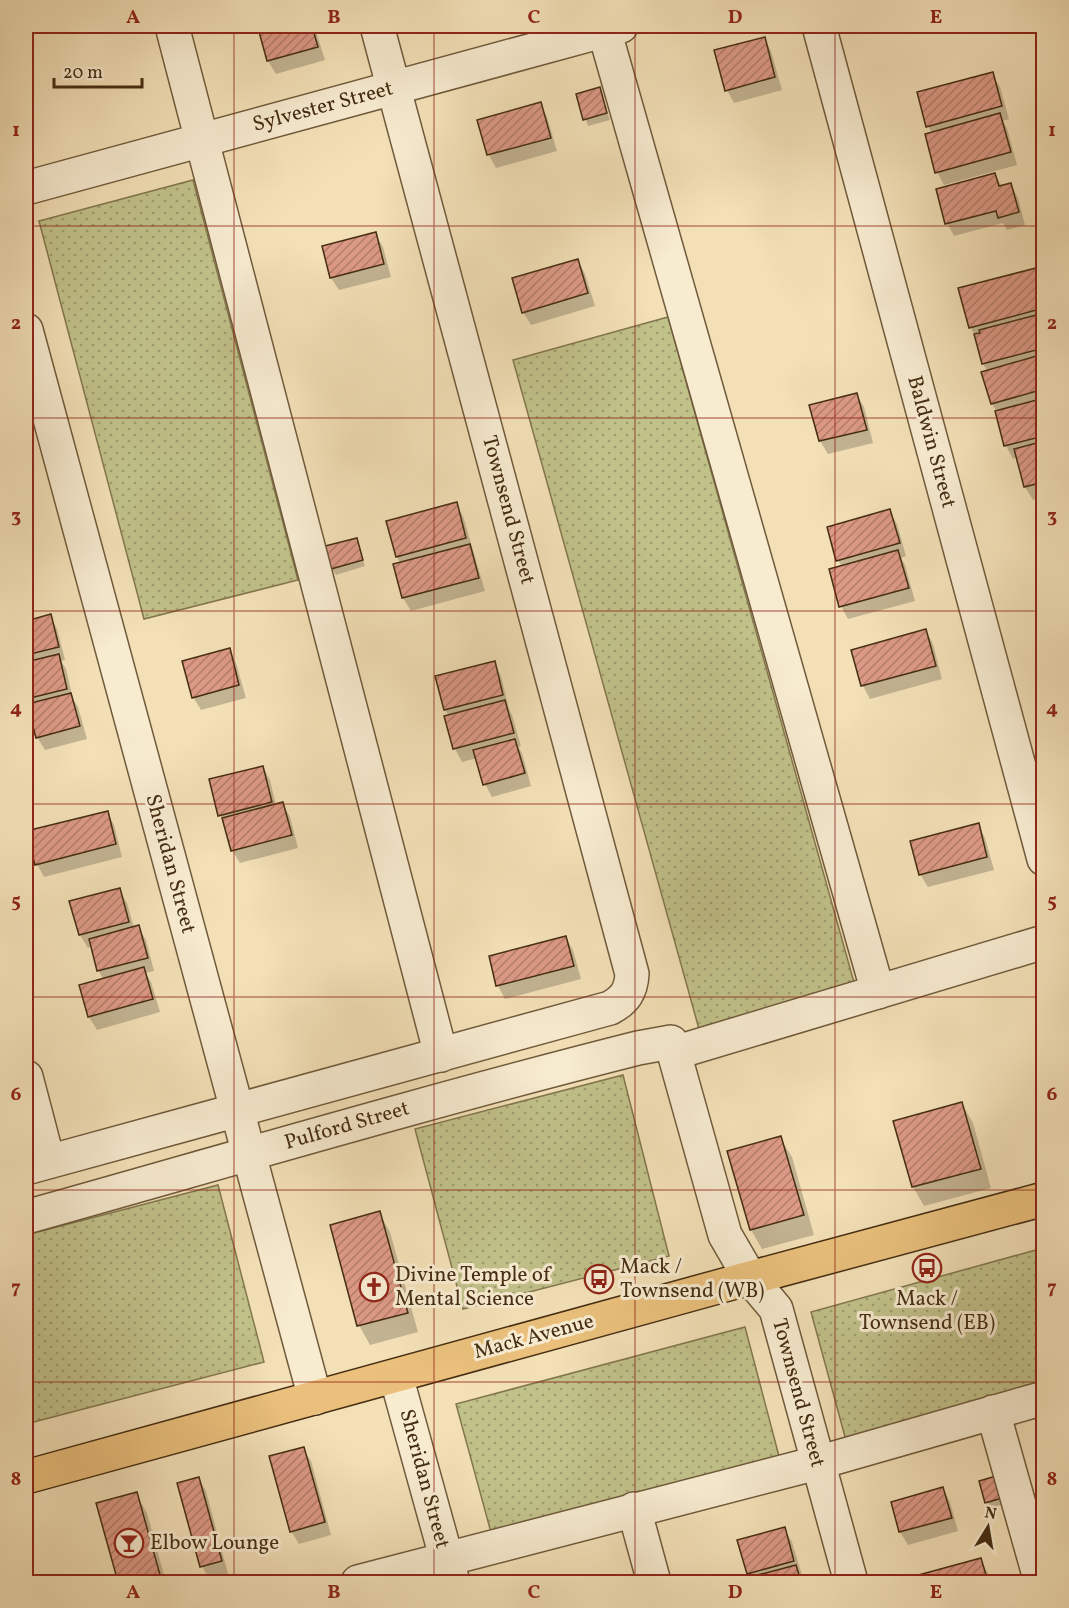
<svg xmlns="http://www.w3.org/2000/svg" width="1069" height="1608" viewBox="0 0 1069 1608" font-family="Vollkorn,serif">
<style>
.grass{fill:url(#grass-dots);stroke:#83774e;stroke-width:1.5}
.shadow{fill:#0003}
.building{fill:url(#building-hatch);stroke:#452d12;stroke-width:1.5}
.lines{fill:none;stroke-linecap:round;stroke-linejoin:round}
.minor-casing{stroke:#705a3b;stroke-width:36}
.major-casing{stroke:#452d12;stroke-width:36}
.minor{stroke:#f7ebd0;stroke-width:33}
.major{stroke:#eac07c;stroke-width:33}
.grid{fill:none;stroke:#8f2418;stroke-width:1.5;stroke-opacity:0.55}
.labels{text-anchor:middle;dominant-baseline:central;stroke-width:6;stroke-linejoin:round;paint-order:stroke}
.street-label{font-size:21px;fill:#452d12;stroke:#f7ebd0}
.poi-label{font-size:21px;fill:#452d12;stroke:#f7ebd0;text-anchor:start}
.neatline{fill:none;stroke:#8f2418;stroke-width:2}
.grid-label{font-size:20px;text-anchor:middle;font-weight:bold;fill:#8f2418}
</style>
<defs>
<pattern id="grass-dots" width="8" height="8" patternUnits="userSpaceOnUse" patternTransform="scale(1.5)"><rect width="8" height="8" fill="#c1c18a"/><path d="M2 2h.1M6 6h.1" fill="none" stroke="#9f9d6f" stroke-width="1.8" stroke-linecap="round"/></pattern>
<pattern id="building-hatch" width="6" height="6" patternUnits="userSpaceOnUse" patternTransform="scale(1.5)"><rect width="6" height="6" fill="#dc9985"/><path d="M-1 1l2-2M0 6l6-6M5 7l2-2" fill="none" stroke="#b47d6b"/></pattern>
</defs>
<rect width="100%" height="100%" fill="#f3e0b7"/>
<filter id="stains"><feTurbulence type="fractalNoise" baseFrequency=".00333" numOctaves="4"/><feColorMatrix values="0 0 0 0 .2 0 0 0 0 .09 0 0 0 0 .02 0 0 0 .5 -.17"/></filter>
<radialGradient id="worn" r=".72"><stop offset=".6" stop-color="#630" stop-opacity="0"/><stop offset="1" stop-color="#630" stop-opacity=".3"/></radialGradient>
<g class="grass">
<path d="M193 180 298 580 144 619 39 221Z"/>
<path d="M668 317 855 986 699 1029 513 360Z"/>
<path d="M623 1075 669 1256 463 1309 415 1129Z"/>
<path d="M218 1185 264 1362 26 1424V1235Z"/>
<path d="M1043 1248V1390L847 1444 811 1312Z"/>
<path d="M745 1327 780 1460 492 1536 456 1404Z"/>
</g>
<g class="shadow">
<path d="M274 26H314L325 60 276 74 268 61 259 29Z"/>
<path d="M764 38 771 51 782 90 734 103 727 90Z"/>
<path d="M992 74 1000 87 1009 119 1003 121 1007 128 1017 165 944 185 937 172 932 133 928 126Z"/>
<path d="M599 89 610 120 588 126 578 95Z"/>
<path d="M540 104 547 117 557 151 496 168 489 155 479 121Z"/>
<path d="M995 175 1002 187 1011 185 1018 198 1025 225 1007 230 1003 223 954 236 947 223Z"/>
<path d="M375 234 383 247 391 277 339 290 331 278Z"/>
<path d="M578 261 585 274 595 306 531 325 523 312Z"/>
<path d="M1039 268 1044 276V497L1033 500 1025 487 1017 457 1013 459 1006 446 997 412 992 404 988 372 983 364 976 337 971 328 960 290Z"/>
<path d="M856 394 864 407 873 443 828 454 820 441 811 406Z"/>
<path d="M456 504 463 516 485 591 411 611 403 598 395 565 401 564 397 557Z"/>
<path d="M889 511 897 524 906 556 901 558 905 565 915 601 848 619 841 606 842 567 838 560Z"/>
<path d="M356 539 365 566 336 575 332 569Z"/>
<path d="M50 616 57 629 65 660 61 661 66 669 73 699 78 707 87 739 45 750 37 737 31 712 26 713V622Z"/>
<path d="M926 631 933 644 942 679 870 699 863 686 853 651Z"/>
<path d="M229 650 236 663 246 698 201 710 193 697Z"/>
<path d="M494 663 501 676 509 709 512 715 521 746 518 747 522 753 531 786 492 797 485 784 477 758 462 762 455 749 446 717 449 716 445 710 437 677Z"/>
<path d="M263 767 270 780 276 805 283 804 290 817 298 848 240 863 232 850 226 826 220 815Z"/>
<path d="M107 812 114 825 122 857 44 877 37 864Z"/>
<path d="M978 825 985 838 994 870 928 887 920 874Z"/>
<path d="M119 890 127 903 134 928 138 927 146 940 154 971 146 973 151 982 160 1012 97 1030 89 1017 104 980 98 970 92 946 88 948 80 935Z"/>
<path d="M566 938 573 950 581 979 505 999 498 986 490 957Z"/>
<path d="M962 1104 973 1123 991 1188 924 1206 913 1187 895 1122Z"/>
<path d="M780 1138 792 1157 814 1235 762 1249 751 1230Z"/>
<path d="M379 1213 390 1232 418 1332 370 1345 359 1325Z"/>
<path d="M303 1449 311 1461 331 1535 299 1544 291 1531Z"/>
<path d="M198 1478 206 1491 228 1574 209 1579 202 1566Z"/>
<path d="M981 1482 1011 1502 990 1508Z"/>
<path d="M943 1489 950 1502 958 1531 908 1545 900 1532 892 1503Z"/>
<path d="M136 1494 147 1513 166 1582H120L98 1504Z"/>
<path d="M784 1529 792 1542 804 1582H737L751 1579 748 1573Z"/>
<path d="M980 1560 988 1573 990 1582H914L913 1578Z"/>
</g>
<g class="building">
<path d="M268 26H312L318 47 267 61 258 28Z"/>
<path d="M765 37 775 77 725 91 714 50Z"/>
<path d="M993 72 1002 106 926 127 917 92Z"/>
<path d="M600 87 607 113 583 120 576 94Z"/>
<path d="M541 102 551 138 487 155 477 120Z"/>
<path d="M1000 113 1011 152 935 173 925 134Z"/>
<path d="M995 173 999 186 1011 183 1019 212 998 218 996 211 945 224 936 189Z"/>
<path d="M376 232 384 264 330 278 322 246Z"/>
<path d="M578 259 588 293 522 313 512 278Z"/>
<path d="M1040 267 1044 281V308L969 328 958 288Z"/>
<path d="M1044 313V348L982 364 974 334 980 333 979 330Z"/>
<path d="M1040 355 1044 369V389L991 404 981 372Z"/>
<path d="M857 393 867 430 819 441 809 405Z"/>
<path d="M1044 398V436L1004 446 995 411Z"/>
<path d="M1044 441V482L1024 487 1014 449Z"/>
<path d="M457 502 466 538 396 557 386 521Z"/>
<path d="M890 509 900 543 836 561 827 527Z"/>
<path d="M357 538 363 560 331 569 325 546Z"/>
<path d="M470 544 479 578 402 598 393 564Z"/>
<path d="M898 550 909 588 839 607 829 569Z"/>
<path d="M51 614 59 647 26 655V621Z"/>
<path d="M926 629 936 666 861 686 851 650Z"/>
<path d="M230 648 239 685 192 698 182 661Z"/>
<path d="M59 654 67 689 26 699V662Z"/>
<path d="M495 661 503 695 444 710 435 676Z"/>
<path d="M71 693 80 726 36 738 27 704Z"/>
<path d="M505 700 514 733 453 749 444 716Z"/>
<path d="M515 739 525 773 483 785 473 750Z"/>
<path d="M263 766 272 802 218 816 209 779Z"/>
<path d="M283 802 292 835 231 851 222 818Z"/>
<path d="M108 811 116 844 35 865 26 831Z"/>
<path d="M979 823 987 857 919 875 910 841Z"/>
<path d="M120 888 129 922 79 935 69 901Z"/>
<path d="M139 925 148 958 97 971 89 939Z"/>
<path d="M566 936 574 966 496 986 489 956Z"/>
<path d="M144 967 153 999 88 1017 79 985Z"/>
<path d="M962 1102 981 1169 912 1187 893 1121Z"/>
<path d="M781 1136 804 1215 750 1230 727 1151Z"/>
<path d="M380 1211 408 1313 357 1326 330 1225Z"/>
<path d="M304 1447 325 1522 290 1532 269 1456Z"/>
<path d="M1003 1474 1009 1496 985 1503 979 1481Z"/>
<path d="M199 1477 222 1561 200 1567 177 1483Z"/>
<path d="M943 1487 952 1518 899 1532 891 1502Z"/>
<path d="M137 1492 162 1582H118L96 1503Z"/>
<path d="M785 1527 794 1561 747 1574 737 1540Z"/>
<path d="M981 1558 988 1582H913L911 1577Z"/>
<path d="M796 1565 801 1582H736L735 1581Z"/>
</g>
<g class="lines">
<g class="minor-casing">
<g id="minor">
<path d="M172 26 441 1055"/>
<path d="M603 26 878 992"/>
<path d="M819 26 1044 859"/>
<path d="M26 188 621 26"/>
<path d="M26 330 315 1398"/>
<path d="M674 1053 1044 942"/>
<path d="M26 1077 48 1161"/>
<path d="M26 1168 610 1008C625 1000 631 991 632 974L377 26"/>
<path d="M26 1217C229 1160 432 1100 638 1048L671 1042 725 1235 750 1278 776 1309 851 1582"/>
<path d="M396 1376 453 1582"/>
<path d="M993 1412 1041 1582"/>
<path d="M634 1509 654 1582"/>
<path d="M358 1582 817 1463 1044 1398"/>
</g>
</g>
<g class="major-casing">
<path id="major" d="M26 1477 750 1278 1044 1199"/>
</g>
<use href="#minor" class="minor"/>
<use href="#major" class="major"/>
</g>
<path class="grid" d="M234 26V1582M434 26V1582M635 26V1582M835 26V1582M26 226H1044M26 418H1044M26 611H1044M26 804H1044M26 997H1044M26 1190H1044M26 1382H1044"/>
<defs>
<g id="bus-ring" transform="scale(1.5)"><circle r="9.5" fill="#f7ebd0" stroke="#8f2418" stroke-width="1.5"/><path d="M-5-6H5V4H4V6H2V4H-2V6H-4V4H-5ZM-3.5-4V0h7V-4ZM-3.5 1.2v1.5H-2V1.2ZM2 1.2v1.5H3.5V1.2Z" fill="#8f2418"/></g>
<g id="church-ring" transform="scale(1.5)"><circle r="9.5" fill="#f7ebd0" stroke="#8f2418" stroke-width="1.5"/><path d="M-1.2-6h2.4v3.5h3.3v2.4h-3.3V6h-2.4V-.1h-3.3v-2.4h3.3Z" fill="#8f2418"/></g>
<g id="bar-ring" transform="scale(1.5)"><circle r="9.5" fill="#f7ebd0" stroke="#8f2418" stroke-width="1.5"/><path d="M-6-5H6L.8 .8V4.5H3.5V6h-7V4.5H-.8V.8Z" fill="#8f2418"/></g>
</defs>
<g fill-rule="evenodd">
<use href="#bus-ring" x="927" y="1268"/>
<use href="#bus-ring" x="599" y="1279"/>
<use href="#church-ring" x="374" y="1287"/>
<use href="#bar-ring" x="129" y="1543"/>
</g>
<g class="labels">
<g class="street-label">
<text transform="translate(323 107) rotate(-15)">Sylvester Street</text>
<text transform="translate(931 442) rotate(75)">Baldwin Street</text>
<text transform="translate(508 510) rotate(75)">Townsend Street</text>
<text transform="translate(170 864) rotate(75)">Sheridan Street</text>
<text transform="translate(347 1126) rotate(-16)">Pulford Street</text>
<text transform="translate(534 1337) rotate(-15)">Mack Avenue</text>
<text transform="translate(798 1393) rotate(75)">Townsend Street</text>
<text transform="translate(424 1479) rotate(75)">Sheridan Street</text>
</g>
<g class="poi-label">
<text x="620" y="1267">Mack /<tspan x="620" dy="24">Townsend (WB)</tspan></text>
<text x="395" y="1275">Divine Temple of<tspan x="395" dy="24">Mental Science</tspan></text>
<text x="927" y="1299" text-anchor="middle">Mack /<tspan x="927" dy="24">Townsend (EB)</tspan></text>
<text x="150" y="1543">Elbow Lounge</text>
</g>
</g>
<rect width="1069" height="1608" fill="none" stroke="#f3e0b7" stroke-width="66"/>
<g transform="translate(988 1527) rotate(11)" stroke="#f7ebd0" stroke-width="4.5" paint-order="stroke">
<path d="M0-4.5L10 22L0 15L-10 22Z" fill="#452d12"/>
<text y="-9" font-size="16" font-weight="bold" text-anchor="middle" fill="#452d12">N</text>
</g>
<path d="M54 78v9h88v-9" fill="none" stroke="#452d12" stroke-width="3"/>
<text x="63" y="78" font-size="18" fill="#452d12" stroke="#f7ebd0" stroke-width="4.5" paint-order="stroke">20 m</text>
<rect x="33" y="33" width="1003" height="1542" class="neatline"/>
<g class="grid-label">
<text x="133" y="23">A</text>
<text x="334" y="23">B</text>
<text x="534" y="23">C</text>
<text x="735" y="23">D</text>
<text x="936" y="23">E</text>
<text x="16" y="136">1</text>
<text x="1052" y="136">1</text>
<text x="16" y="329">2</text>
<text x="1052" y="329">2</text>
<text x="16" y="522">3</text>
<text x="1052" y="522">3</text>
<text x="16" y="714">4</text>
<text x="1052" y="714">4</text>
<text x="16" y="907">5</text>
<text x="1052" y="907">5</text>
<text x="16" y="1100">6</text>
<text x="1052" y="1100">6</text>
<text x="16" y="1293">7</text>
<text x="1052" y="1293">7</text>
<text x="16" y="1485">8</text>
<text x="1052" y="1485">8</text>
<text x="133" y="1598">A</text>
<text x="334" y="1598">B</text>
<text x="534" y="1598">C</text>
<text x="735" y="1598">D</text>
<text x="936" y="1598">E</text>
</g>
<rect width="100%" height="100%" filter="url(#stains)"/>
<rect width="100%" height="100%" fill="url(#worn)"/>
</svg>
